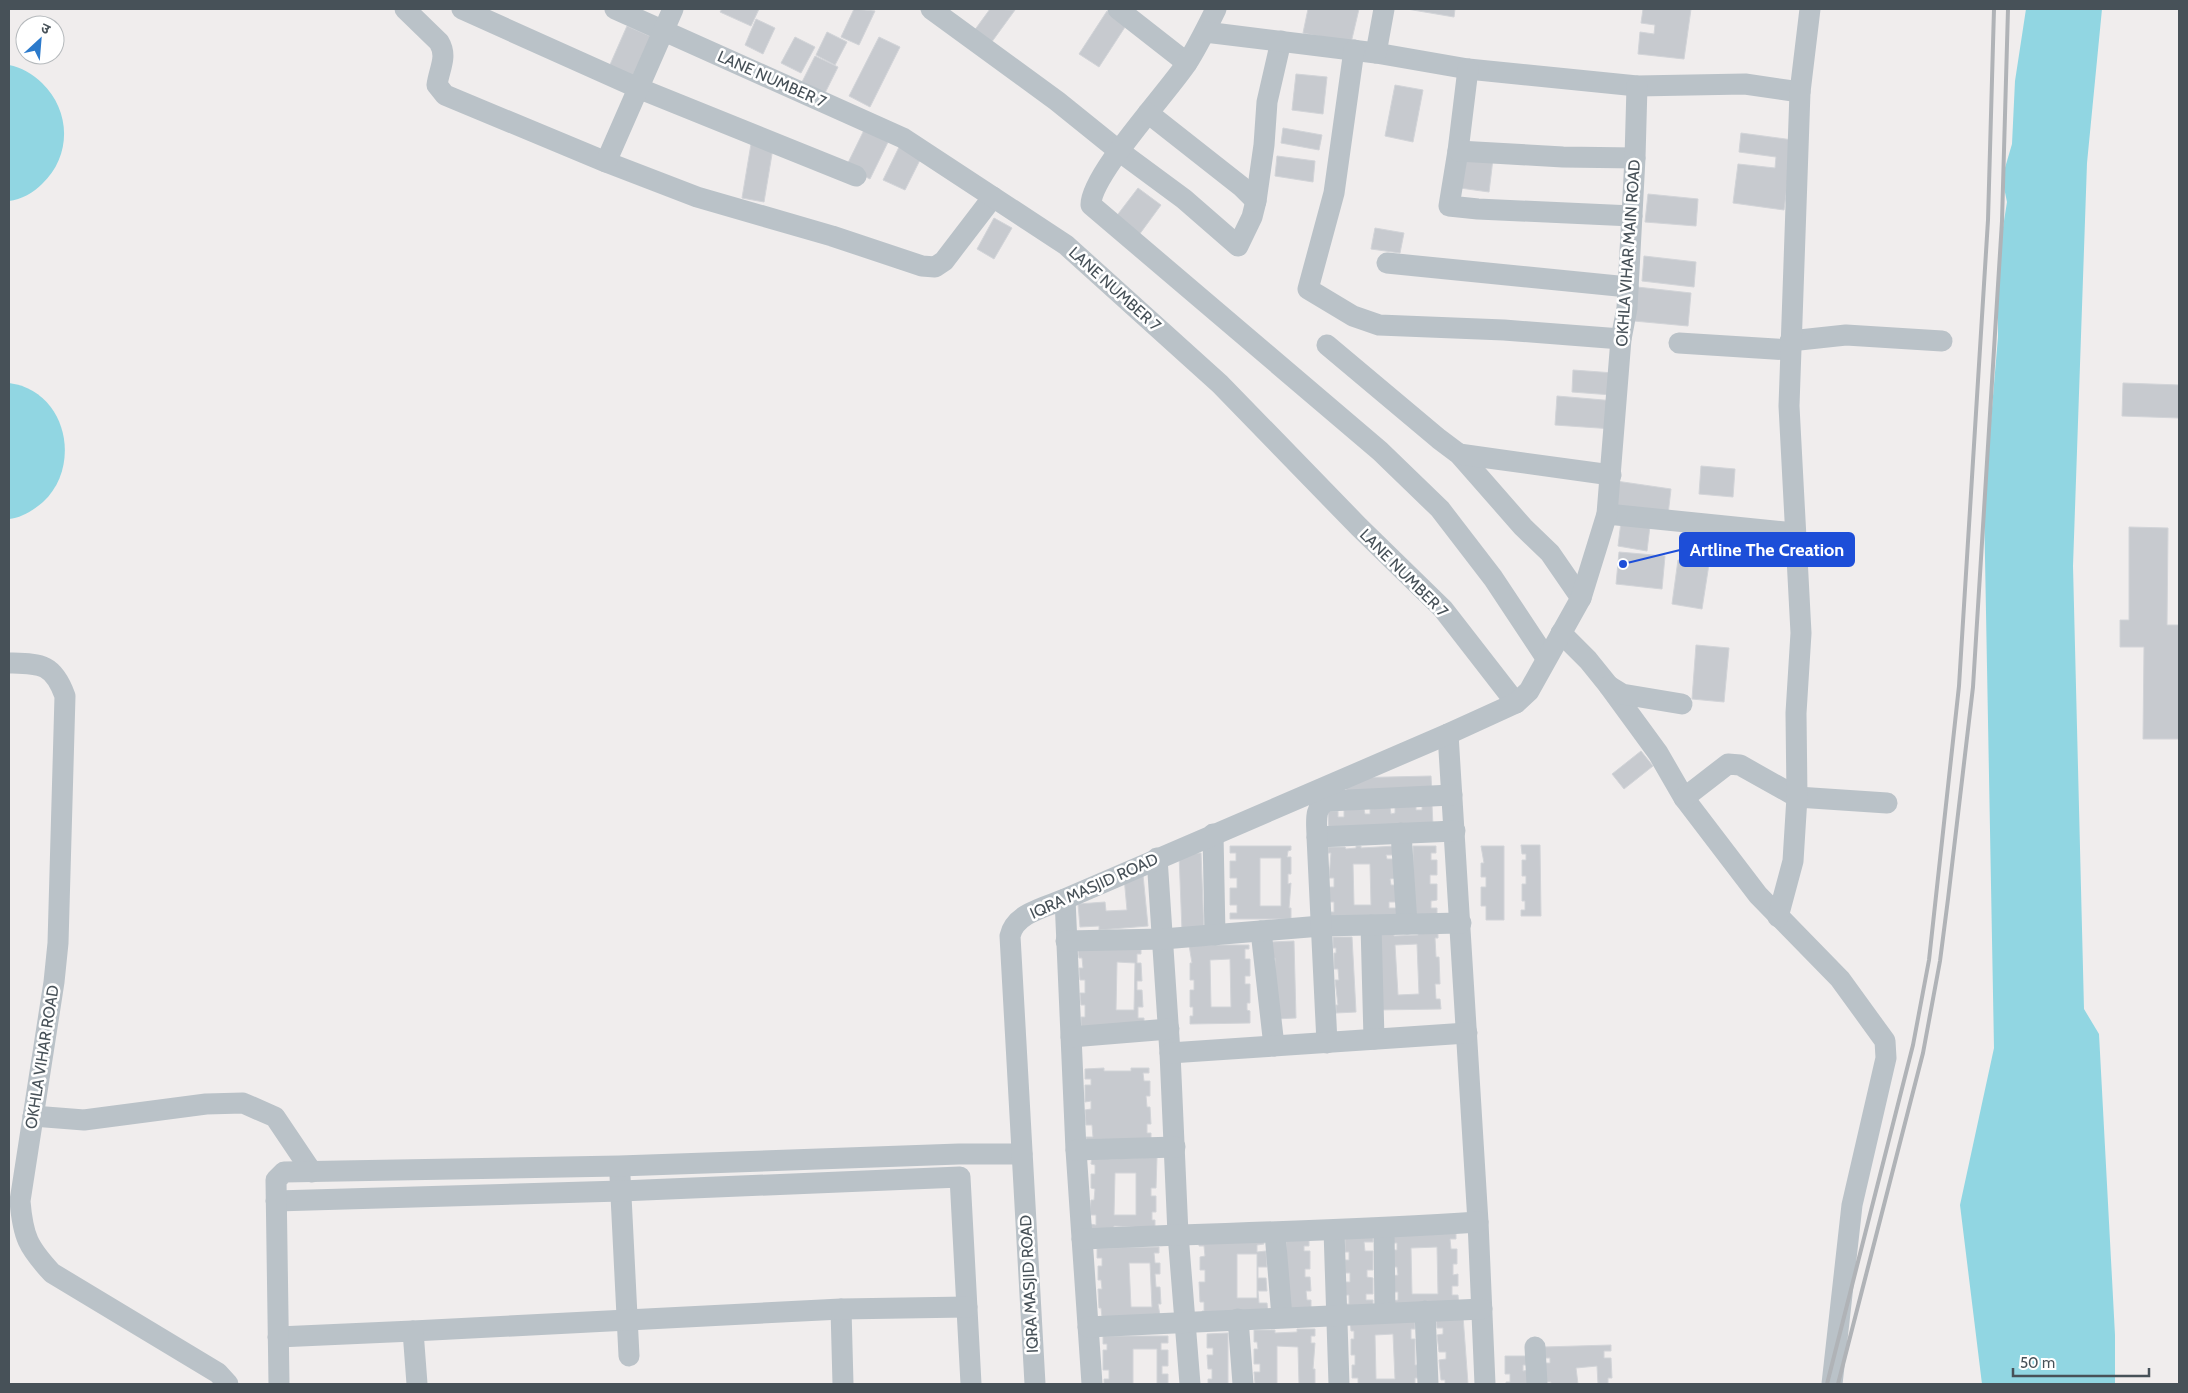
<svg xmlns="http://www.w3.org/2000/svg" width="2188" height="1393" viewBox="0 0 2188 1393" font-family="Cabin,'Noto Sans Devanagari',sans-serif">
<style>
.water{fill:#91d6e2}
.building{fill:#c7cacf;stroke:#d2d4d8;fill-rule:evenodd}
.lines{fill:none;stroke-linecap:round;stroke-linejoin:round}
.minor{stroke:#bac2c8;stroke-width:21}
.rail{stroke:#b0b3b7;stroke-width:4}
.labels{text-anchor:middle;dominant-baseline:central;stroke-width:5;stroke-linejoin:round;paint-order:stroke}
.street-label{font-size:16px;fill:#475158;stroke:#fff}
.leader{fill:none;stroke:#1d4ed8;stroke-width:2}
.callout-dot{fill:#1d4ed8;stroke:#fff;stroke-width:2}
.callout{fill:#1d4ed8;stroke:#1d4ed8;stroke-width:2}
.callout-label{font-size:18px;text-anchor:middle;font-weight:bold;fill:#fff}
</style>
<rect width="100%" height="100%" fill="#f0eded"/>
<g class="water">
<path d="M2026 9H2102L2087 163 2073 566 2084 1009 2099 1034 2115 1335V1384H1982L1960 1205 1994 1048 1984 503 1998 337V259L2007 202 2002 178 2012 144 2015 81Z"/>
<path d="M9 65C21 67 33 74 42 83 71 111 72 156 42 184 34 192 21 200 9 201Z"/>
<path d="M9 383C66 390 83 465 43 502 34 510 21 518 9 519Z"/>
</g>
<g class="building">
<path d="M722 9H759L751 26 720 12Z"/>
<path d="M854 9 875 11 859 45 841 37Z"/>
<path d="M990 9 1015 10 991 43 974 31Z"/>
<path d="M1308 9H1359L1351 43 1303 33Z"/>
<path d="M1407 9H1455L1454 17Z"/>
<path d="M1643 9H1691L1684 59 1638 54 1640 32 1654 34 1655 25 1641 23Z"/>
<path d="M1107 11 1127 24 1099 67 1079 54Z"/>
<path d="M756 19 775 28 763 54 745 45Z"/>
<path d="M627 26 652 37 634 78 609 67Z"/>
<path d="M827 32 847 42 835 65 816 55Z"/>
<path d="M795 37 815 47 801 73 781 63Z"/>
<path d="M879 37 900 47 870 107 849 96Z"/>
<path d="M815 56 838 67 823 97 800 86Z"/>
<path d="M1296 74 1327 77 1323 114 1292 110Z"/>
<path d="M1395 85 1423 90 1413 142 1385 136Z"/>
<path d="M866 126 890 138 870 179 846 167Z"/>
<path d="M1283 128 1322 135 1319 150 1281 143Z"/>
<path d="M1741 133 1793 140 1784 210 1733 203 1738 164 1775 168 1776 157 1739 152Z"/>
<path d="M901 143 923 154 905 190 883 180Z"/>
<path d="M751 144 773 148 764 202 742 198Z"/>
<path d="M1277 156 1315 161 1313 182 1275 176Z"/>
<path d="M1464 156 1493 159 1489 192 1460 188Z"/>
<path d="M1138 188 1161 205 1136 239 1112 222Z"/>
<path d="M1648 194 1698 199 1696 226 1645 222Z"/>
<path d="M994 218 1012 228 994 259 977 249Z"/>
<path d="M1375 228 1404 233 1400 253 1371 249Z"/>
<path d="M1644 256 1696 262 1694 287 1642 281Z"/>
<path d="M1637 287 1691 293 1688 326 1634 321Z"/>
<path d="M1573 370 1614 373 1612 395 1572 392Z"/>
<path d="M2123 383 2179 385V418L2122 416Z"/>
<path d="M1557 396 1615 401 1613 429 1555 425Z"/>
<path d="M1701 466 1735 469 1733 497 1699 494Z"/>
<path d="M1616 481 1671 489 1668 515 1612 507Z"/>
<path d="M1621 522 1650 526 1647 551 1618 546Z"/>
<path d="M2129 527 2168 528 2167 625H2179V739H2143L2144 647H2120V620H2129Z"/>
<path d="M1619 552 1665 556 1662 589 1616 584Z"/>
<path d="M1678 560 1709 564 1702 609 1672 604Z"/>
<path d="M1696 645 1729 648 1724 702 1692 699Z"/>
<path d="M1641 751 1653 766 1624 789 1612 774Z"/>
<path d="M1431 776 1432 794 1347 796 1346 778Z"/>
<path d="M1422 805H1432L1433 826 1329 833 1328 811H1338V817H1344V810L1364 809 1365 814H1370V809L1390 807 1391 814 1395 813V807L1416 806V810H1422Z"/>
<path d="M1521 845H1540L1541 916H1521V910H1525V901H1522V884H1526V876H1522V860H1526V854H1522Z"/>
<path d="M1230 846H1291V850L1288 851 1287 857H1291V874H1288V884L1291 883 1289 908H1291V919H1230V913H1237V905H1230V888H1237V878H1230V861H1236V853H1230ZM1260 858H1281V906H1260Z"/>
<path d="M1356 846H1361V848L1396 846 1397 855H1386L1387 859H1397V878L1390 879 1391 885H1397V902H1389V908H1398V920L1330 921V912H1334V902H1329V887H1334V878H1329L1331 853H1328V847H1345L1346 849 1356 848ZM1353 864H1370L1371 905H1354Z"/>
<path d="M1413 846H1436V853H1431V860H1437V875H1430V884H1437V900L1431 901V908H1437V919L1413 918Z"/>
<path d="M1481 846H1504V920H1486V906H1481V887H1486V877H1481V863H1484Z"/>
<path d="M1201 853 1204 931H1182L1179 854Z"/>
<path d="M1143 875 1148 926 1099 930V926L1080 927 1078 904 1105 902 1106 911 1127 910 1124 877Z"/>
<path d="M1438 931V938H1435L1436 957H1439L1440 984H1435L1436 999H1440L1441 1009 1377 1010 1374 933 1394 932V936L1418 935V932ZM1417 944 1419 994 1398 995 1395 945Z"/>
<path d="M1333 937H1352L1356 1012 1336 1013V1005H1338L1335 980H1339L1338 969H1334V953H1336V948H1333Z"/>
<path d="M1294 941 1296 1018 1274 1019 1275 958H1272V942Z"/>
<path d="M1189 945H1249V949H1245V959H1250V976H1245V984H1250V1003H1247V1010L1250 1011V1023L1190 1024V1016H1193V1007H1190V990H1194V980H1190V963H1192ZM1230 959 1231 1007H1211L1210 960Z"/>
<path d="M1141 948V954H1137V963H1141L1142 981H1137V990H1142L1143 1007H1138V1018H1144V1025L1081 1027V1017H1085V1005H1081L1080 993H1085V980H1080L1079 968H1083L1082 958H1079L1078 950ZM1117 962 1135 963 1134 1010H1116Z"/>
<path d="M1104 1068V1071H1131V1068H1149V1073H1143L1144 1081H1150V1096H1146L1147 1107H1150L1151 1124H1147V1133H1151V1142L1086 1143V1137H1093L1092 1125H1086L1085 1110 1091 1109V1101L1085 1102V1085H1091V1079H1085V1069Z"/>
<path d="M1092 1155 1111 1159 1157 1157 1156 1188H1151V1196H1156V1212H1152V1220H1155V1233L1134 1227 1114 1226 1113 1231H1090V1224L1096 1225V1215H1090L1091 1200H1094L1095 1189 1091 1188V1174H1095V1165L1091 1164ZM1115 1173H1136V1215H1114Z"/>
<path d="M1456 1232V1239H1450L1451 1249H1457V1264H1453V1275L1458 1274V1286H1452V1295H1458L1459 1308 1393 1309 1392 1301 1398 1300V1292H1392V1276L1398 1275 1397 1267H1391V1250H1397V1243H1390V1234ZM1437 1247 1438 1294H1412L1411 1248Z"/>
<path d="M1345 1233H1373V1242H1364L1365 1251H1373V1270H1367V1277L1373 1278V1294H1366V1300H1373V1310H1346V1304H1349V1295H1345V1282H1350V1273H1345V1260H1349V1252H1345Z"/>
<path d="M1309 1236V1246H1304V1251H1310V1269H1305V1277H1310L1311 1291H1306L1307 1300H1311V1312L1288 1313 1286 1237Z"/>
<path d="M1264 1239V1244L1257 1245V1252L1266 1251 1267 1267H1258V1278H1266L1267 1291H1258L1259 1303H1267L1268 1313 1202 1315V1311H1204V1302H1200L1199 1282H1205V1270H1200V1257L1205 1256 1204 1246H1199V1241ZM1237 1254H1257V1298H1237Z"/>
<path d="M1159 1247V1253H1154L1155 1263H1160V1274H1155L1156 1287H1160L1161 1304H1158L1161 1321 1102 1317 1101 1308H1099L1098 1289H1102L1101 1280H1098V1266H1102V1258H1097V1248ZM1129 1263H1150L1152 1307H1131Z"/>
<path d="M1463 1316 1468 1384H1445V1380H1441L1439 1360 1446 1359V1352H1439L1437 1335 1443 1334V1328H1437L1436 1318Z"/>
<path d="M1415 1319V1329H1411V1339H1415V1365H1419L1420 1378H1415V1384H1358V1378H1352V1365H1355V1355H1351V1339H1354V1331H1351L1350 1320ZM1393 1334 1395 1379H1376L1375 1335Z"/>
<path d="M1297 1329H1315V1336H1311V1343H1315L1313 1369H1315V1384H1299L1298 1347 1277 1346V1384H1255L1254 1372H1260V1364H1254V1349H1258L1257 1342H1254V1330H1275V1333L1297 1332Z"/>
<path d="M1228 1333V1384H1208V1379H1212V1369H1208L1207 1355H1213V1348H1207V1334Z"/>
<path d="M1103 1336H1168V1343H1161V1350H1168V1366H1162V1374H1168V1384H1157V1349H1133V1384H1104V1379H1109V1370H1103V1350H1107V1344H1103Z"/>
<path d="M1611 1345V1351H1604V1358H1611L1612 1378H1608V1384H1598L1597 1366 1576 1368 1578 1384H1551V1382H1545V1363H1550V1358H1544V1347Z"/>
<path d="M1505 1356H1529L1530 1365H1523V1371L1530 1370V1384H1506V1382H1510V1374H1505Z"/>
</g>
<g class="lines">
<g class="minor">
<path d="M405 9 439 42C448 57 439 69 437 85L445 95 606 162 697 197 832 236 922 266 935 267 944 261 993 197"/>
<path d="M462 9 638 88 856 176"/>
<path d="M615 9 903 138 1066 245 1220 384 1359 527 1443 609 1516 703"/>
<path d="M931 9 1057 101 1119 151 1184 199 1238 246 1252 217 1256 201 1264 145 1267 102 1281 41"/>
<path d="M1118 9 1187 63"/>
<path d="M1216 9C1207 27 1198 46 1187 63 1168 92 1090 176 1091 205L1380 451 1440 509 1493 578 1546 658"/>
<path d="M1205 32 1376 53 1468 69 1637 86 1745 84 1800 92"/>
<path d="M1354 50 1334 193 1308 289 1353 316 1379 325 1504 330 1621 339"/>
<path d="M1376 53 1384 9"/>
<path d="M1468 69 1458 151 1449 206 1478 209 1632 216"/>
<path d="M1148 113 1242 187 1256 201"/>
<path d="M1458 151 1563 157 1635 158"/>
<path d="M606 162 673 9"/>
<path d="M1387 263 1628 287"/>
<path d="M1790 341 1846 335 1942 341"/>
<path d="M1679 343 1790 350"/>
<path d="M1327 345 1439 439 1459 454 1523 527 1550 553 1581 598"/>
<path d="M1459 454 1611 475"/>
<path d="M1607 514 1795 533"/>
<path d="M1561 633 1588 660 1609 686 1658 753 1684 798 1758 895 1840 979 1885 1041 1886 1058 1852 1205 1832 1384"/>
<path d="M9 663C41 664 53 663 65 696L58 943 54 982 20 1201C23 1237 28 1247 52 1273L218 1373 228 1384"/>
<path d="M1609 686 1622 694 1682 704"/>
<path d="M1448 734 1478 1222 1485 1384"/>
<path d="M1684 798 1728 764 1740 765 1797 797 1887 803"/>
<path d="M1401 833 1407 924"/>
<path d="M1213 834 1215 935"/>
<path d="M1317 837 1455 831"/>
<path d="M1157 858 1170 1053 1178 1234 1190 1384"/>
<path d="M1065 899 1076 1150 1092 1384"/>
<path d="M1778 917 1793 861 1797 797 1796 713 1801 633 1789 406 1800 92 1810 9"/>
<path d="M1371 925 1374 1039"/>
<path d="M1261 931 1274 1046"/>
<path d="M1066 941 1163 939 1321 926 1461 923"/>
<path d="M1071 1037 1169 1029"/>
<path d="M1327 1043 1317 837C1317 823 1313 806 1328 801L1452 795"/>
<path d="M1170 1053 1467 1033"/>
<path d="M33 1116 84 1120 206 1104 243 1103 275 1117 312 1172"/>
<path d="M1076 1150 1175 1147"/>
<path d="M620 1176 629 1356"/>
<path d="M276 1201 621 1191 960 1177 971 1384"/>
<path d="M1384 1229 1385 1313"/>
<path d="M1334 1230 1339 1384"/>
<path d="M1275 1233 1282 1317"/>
<path d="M1082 1239C1214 1233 1346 1231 1478 1222"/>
<path d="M841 1309 843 1384"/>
<path d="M1425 1311 1428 1384"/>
<path d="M1238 1319 1243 1384"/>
<path d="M1088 1327 1482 1309"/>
<path d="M413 1331 841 1309 967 1307"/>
<path d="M278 1337 413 1331 417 1384"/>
<path d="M1535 1347 1537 1384"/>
<path d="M279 1384 276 1180 284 1172 619 1166 959 1154H1022"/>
<path d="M1035 1384 1010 936C1015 913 1046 907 1065 899L1448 734 1516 703 1529 691 1581 598 1607 514 1621 339 1627 308 1635 158 1637 86"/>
</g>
<g class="rail">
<path d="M1827 1384 1913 1045 1929 960 1959 686 1988 220 1994 9"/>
<path d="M1838 1384 1923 1053 1940 961 1948 899 1973 687 2002 221 2008 9"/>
</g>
</g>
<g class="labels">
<g class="street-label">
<text transform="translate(772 79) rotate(24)">LANE NUMBER 7</text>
<text transform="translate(1628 253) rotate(-86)">OKHLA VIHAR MAIN ROAD</text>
<text transform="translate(1115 289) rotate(42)">LANE NUMBER 7</text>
<text transform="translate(1404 573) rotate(45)">LANE NUMBER 7</text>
<text transform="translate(1094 886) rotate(-24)">IQRA MASJID ROAD</text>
<text transform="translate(42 1057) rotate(-81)">OKHLA VIHAR ROAD</text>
<text transform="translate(1029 1284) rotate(-93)">IQRA MASJID ROAD</text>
</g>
</g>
<path class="leader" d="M1623 564L1680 550"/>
<circle class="callout-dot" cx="1623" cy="564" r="5"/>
<rect class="callout" x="1680" y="533" width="174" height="33" rx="5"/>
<g class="callout-label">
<text x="1767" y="556">Artline The Creation</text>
</g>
<rect width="2188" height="1393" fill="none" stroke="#475158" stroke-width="20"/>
<g transform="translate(40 40) rotate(26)"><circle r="24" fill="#ffffff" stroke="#b5b9bc"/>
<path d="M0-4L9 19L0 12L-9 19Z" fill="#2c7acb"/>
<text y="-8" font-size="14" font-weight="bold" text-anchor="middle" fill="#475158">उ</text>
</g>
<path d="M2013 1368v8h136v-8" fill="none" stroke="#475158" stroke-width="2.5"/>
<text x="2020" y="1368" font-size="15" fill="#475158" stroke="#ffffff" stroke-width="4" paint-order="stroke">50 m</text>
</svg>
